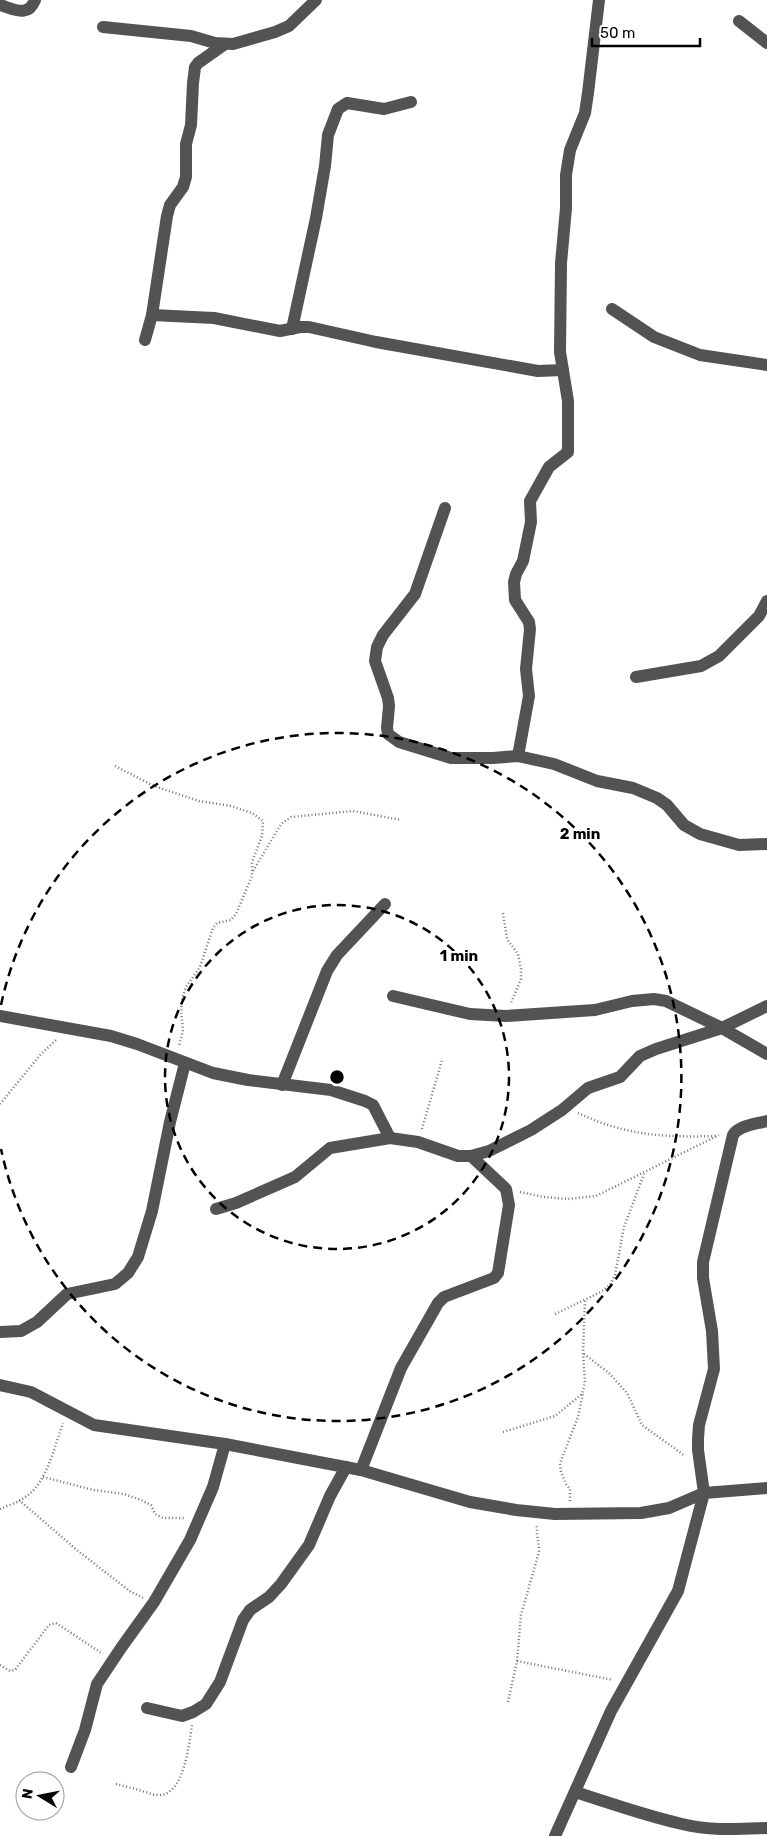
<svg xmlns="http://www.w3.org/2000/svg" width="767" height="1836" viewBox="0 0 767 1836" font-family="Rubik,sans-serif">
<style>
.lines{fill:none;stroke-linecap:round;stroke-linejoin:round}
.path{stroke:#757575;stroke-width:2.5;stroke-dasharray:1 2.5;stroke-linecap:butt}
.minor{stroke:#535353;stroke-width:12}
.ring{fill:none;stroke:#000;stroke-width:2.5;stroke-dasharray:9 6}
.centre{fill:#000;stroke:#fff;stroke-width:2.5}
.ring-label{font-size:15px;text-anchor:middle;font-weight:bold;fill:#000;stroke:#fff;stroke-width:4;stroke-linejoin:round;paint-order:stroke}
</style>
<rect width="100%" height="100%" fill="#fff"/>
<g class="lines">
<g class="path">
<path d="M115 766 154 786 199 801 231 806 252 813 263 821 262 836 252 862V876L236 914 231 920 217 923 213 928 200 967 186 987 183 995 181 1011 183 1030 179 1046"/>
<path d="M253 871 281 824 291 817 353 811 401 820"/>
<path d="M503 913 507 939 518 954 521 969V979L511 1003"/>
<path d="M0 1104 41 1054 56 1040"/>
<path d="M578 1113C590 1118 602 1124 615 1127 648 1137 683 1137 717 1136"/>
<path d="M422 1129 442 1060"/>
<path d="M520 1192 544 1197 568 1199 596 1196 719 1135"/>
<path d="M555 1314 601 1292 610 1285 615 1275 624 1227 644 1174"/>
<path d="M584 1354 609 1373 627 1393 642 1425 685 1456"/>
<path d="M503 1432 555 1416 582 1394 585 1383 583 1353 585 1300"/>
<path d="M43 1477 94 1490 124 1494 141 1500 151 1505 155 1514 163 1518H185"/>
<path d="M19 1500 78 1551 131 1592 143 1598"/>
<path d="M570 1501V1489L566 1484 561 1472 560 1463 578 1417 583 1393"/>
<path d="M0 1509C9 1505 20 1502 28 1495 47 1481 55 1445 63 1423"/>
<path d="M517 1661 613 1680"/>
<path d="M0 1665 10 1671 15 1670 49 1625 56 1623 103 1654"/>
<path d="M508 1702 517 1661 521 1615 539 1552C539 1542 536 1534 537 1524"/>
<path d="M116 1784C124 1786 133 1788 142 1791 147 1792 152 1795 157 1795 184 1798 189 1744 192 1725"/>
</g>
<g class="minor">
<path d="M0 5C14 9 28 18 35 0"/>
<path d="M739 21 767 43"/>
<path d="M103 27 191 36 215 43 233 44 275 32 289 26 316 0"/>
<path d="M612 309 654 337 700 355 767 365"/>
<path d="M152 315 214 318 280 331 300 327H309L376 342 538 371 563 370"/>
<path d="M292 329 316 218 325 166 328 135 338 109 347 103 384 109 411 102"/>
<path d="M145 340 152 315 167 216 170 205 183 187 186 177V144L191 125 193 83 195 67 198 63 225 44"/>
<path d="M445 508 415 594 383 635 377 647 375 661 388 698 389 706 387 728 388 734 399 742 451 758H493L518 756 554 764 597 781 633 788 657 798 667 805 684 825 700 834 739 845 767 844"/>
<path d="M636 677 701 666 719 656 759 616 767 601"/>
<path d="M518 756 529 696 526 669 530 629 529 622 515 600 514 582 516 574 523 561 531 522 530 501 549 467 568 452V401L560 352 561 263 566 208V175L570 150 585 113 588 93 599 0"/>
<path d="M393 996 470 1014 506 1016 595 1010 632 1001 654 999 666 1001 722 1028 767 1054"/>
<path d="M0 1016 111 1036 137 1044 213 1073 248 1080 331 1090 365 1101 373 1105 390 1138"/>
<path d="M282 1085 327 971 337 955 385 904"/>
<path d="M216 1209 236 1203 295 1177 330 1148 390 1138 418 1142 458 1156H471L489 1151 531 1130 562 1110 588 1088 620 1077 640 1056 656 1049 722 1028 767 1006"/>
<path d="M0 1332 21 1331 37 1322 67 1294 115 1284 128 1273 138 1257 152 1211 170 1122 185 1063"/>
<path d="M0 1385 31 1392 94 1425 225 1444 361 1470 470 1502 516 1510 555 1514 641 1513 669 1508 704 1493 767 1488"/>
<path d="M361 1470 401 1368 438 1303 444 1297 494 1278 498 1273 509 1205 506 1189 471 1156"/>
<path d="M147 1708 182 1716 193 1712 206 1704 220 1682 243 1620 250 1610 269 1597 281 1584 309 1545 330 1496 346 1467"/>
<path d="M71 1767 85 1730 97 1684 121 1648 154 1602 190 1540 213 1487 225 1444"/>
<path d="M575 1792C610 1803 646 1816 682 1824 710 1831 739 1829 767 1828"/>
<path d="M555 1836 611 1711 678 1591 704 1493 698 1450V1439L699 1425 714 1369 712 1331 703 1278V1262L733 1135C739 1125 757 1124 767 1121"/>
</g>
</g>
<g class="ring">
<circle cx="337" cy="1077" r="172"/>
<path d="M1 1005A344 344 0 1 1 1 1149"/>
</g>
<circle cx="337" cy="1077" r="8" class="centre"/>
<g class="ring-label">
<text x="580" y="839">2 min</text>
<text x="459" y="961">1 min</text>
</g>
<g transform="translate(40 1796) rotate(280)"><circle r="24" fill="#ffffff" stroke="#999999"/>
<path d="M0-4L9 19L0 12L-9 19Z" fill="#000000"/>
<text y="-8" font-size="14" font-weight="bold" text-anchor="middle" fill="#000000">N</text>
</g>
<path d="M592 38v8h108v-8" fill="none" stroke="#000000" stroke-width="2.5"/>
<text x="600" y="38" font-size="15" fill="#000000" stroke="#ffffff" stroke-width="4" paint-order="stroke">50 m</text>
</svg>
